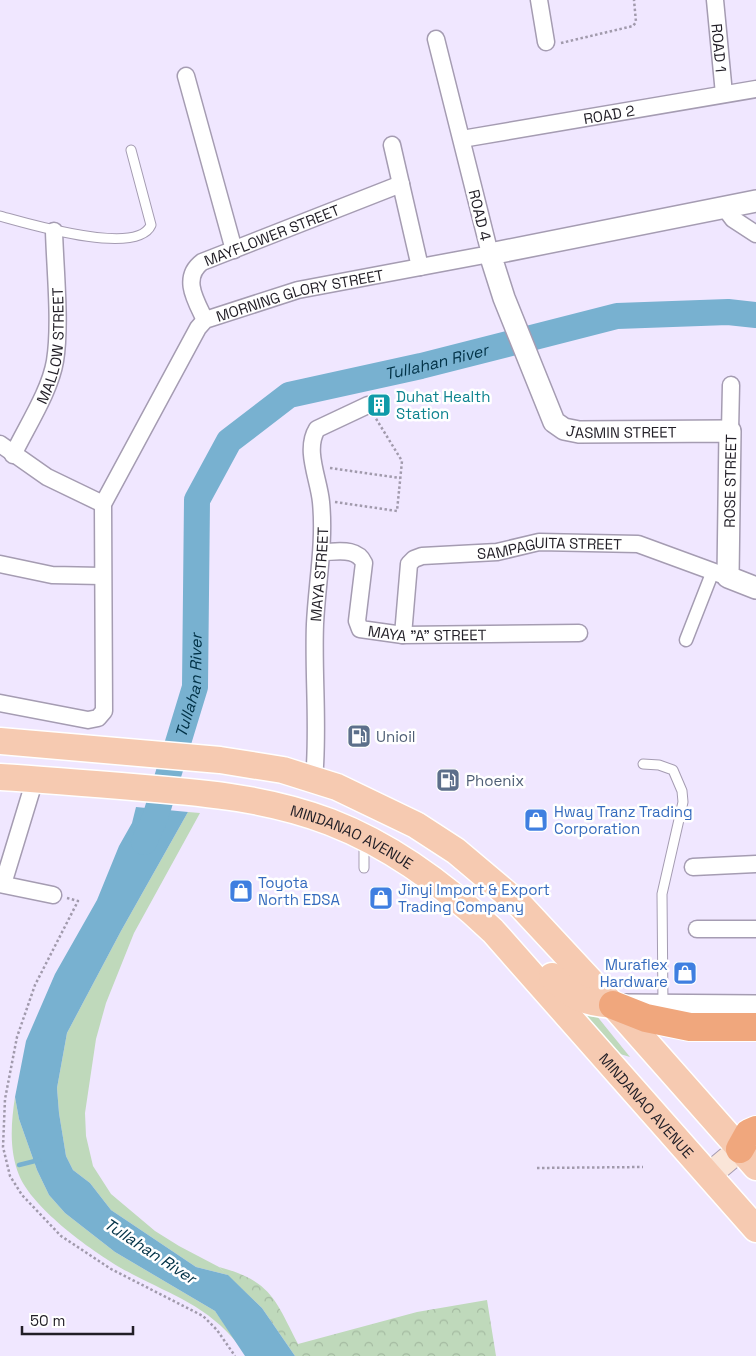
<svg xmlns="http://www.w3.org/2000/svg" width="756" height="1356" viewBox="0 0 756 1356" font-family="'Space Grotesk',sans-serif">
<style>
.grass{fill:#bfd9bb}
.forest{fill:url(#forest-crowns)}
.water{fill:#78b1d0}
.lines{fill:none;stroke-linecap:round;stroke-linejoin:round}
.stream{stroke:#78b1d0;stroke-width:4.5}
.river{stroke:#78b1d0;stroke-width:26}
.service-casing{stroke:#a59cb2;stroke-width:11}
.pedestrian-casing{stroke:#a59cb2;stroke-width:15}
.minor-casing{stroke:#a59cb2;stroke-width:19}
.tertiary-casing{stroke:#a59cb2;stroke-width:24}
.secondary-casing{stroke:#a59cb2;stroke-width:26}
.primary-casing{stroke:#fff;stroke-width:29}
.motorway-casing{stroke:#fff;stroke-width:30}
.path{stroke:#a19aac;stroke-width:2.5;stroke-dasharray:2.5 2.5;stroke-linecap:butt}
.service{stroke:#fff;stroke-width:9}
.pedestrian{stroke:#fff;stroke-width:12}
.minor{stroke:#fff;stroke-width:16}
.tertiary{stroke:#fff;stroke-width:21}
.secondary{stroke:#fae5d8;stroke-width:24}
.primary{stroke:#f6cab1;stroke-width:26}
.motorway{stroke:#f0a77d;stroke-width:28}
.labels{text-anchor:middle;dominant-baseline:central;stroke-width:5;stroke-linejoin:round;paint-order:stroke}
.street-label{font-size:15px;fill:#211e26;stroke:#fff}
.culture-label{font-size:15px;fill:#0d838f;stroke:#fff;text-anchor:start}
.service-label{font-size:15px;fill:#4e5e75;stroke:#fff;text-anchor:start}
.shop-label{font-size:15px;fill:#366cbe;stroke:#fff;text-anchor:start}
.water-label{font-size:16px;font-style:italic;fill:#003146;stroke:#fff}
</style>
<defs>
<pattern id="forest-crowns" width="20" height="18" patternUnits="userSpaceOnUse" patternTransform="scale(1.25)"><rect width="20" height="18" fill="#bfd9bb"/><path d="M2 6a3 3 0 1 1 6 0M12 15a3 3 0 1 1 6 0" fill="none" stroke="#a4baa1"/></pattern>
</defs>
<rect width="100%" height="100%" fill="#f0e7ff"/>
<g class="grass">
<path d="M188 812 200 813 134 933 106 1003 96 1039 85 1113 86 1136 93 1166 111 1194 155 1231 179 1246 219 1267 228 1275 196 1267 111 1210 90 1183 73 1170 66 1156 59 1113 57 1088 67 1033 121 931Z"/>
<path d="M566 1002 596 1015 630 1057 610 1051Z"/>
<path d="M15 1097 19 1119 37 1170 49 1195 65 1213 115 1252 215 1311 238 1344C207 1306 174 1296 132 1274 99 1257 33 1210 19 1175 9 1150 11 1123 15 1097Z"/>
</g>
<path class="forest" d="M219 1267C271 1281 275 1299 298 1344L417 1312 487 1300 496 1356H295L262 1308Z"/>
<path class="water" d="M136 807 188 812 121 931 67 1033 57 1088 59 1113 66 1156 73 1170 90 1183 111 1210 196 1267 228 1275 262 1308 295 1356H245L215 1311 115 1252 65 1213 49 1195 37 1170 19 1119 15 1097 26 1041 55 974 97 900 119 846 132 823Z"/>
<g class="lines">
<path class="stream" d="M19 1165 39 1160"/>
<path class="river" id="s1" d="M144 842 155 818 195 687 197 500 229 441 289 395 421 366 617 316 728 312 756 315"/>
<g class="service-casing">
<g id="service">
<path d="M0 216C26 223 137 257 151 225L131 150"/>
<path d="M643 764 659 765 673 770 682 791 683 802 662 894 663 1005"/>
<path d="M364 840V868"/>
</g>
</g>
<g class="pedestrian-casing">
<path id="pedestrian" d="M686 640 713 571"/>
</g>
<g class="minor-casing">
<g id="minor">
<path d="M539 0 546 42"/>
<path id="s2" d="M715 0 724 94"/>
<path d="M186 76 234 250"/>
<path id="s3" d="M462 139 756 89"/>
<path d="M392 145 420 267"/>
<path d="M724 207 733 219 756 234"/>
<path id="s4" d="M205 320C196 301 181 278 202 262L401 184"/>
<path d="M730 431 731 385"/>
<path d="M0 444 47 477 103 504"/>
<path id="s5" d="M13 455C27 426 50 391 55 361 61 324 55 269 54 231"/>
<path id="s6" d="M322 552C337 552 357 547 364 563L357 621 360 629 403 635 579 633"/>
<path d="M0 564 52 575 102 576"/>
<path id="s7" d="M403 635 409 564 414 559 422 556 497 552 539 542 638 544 728 577"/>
<path id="s8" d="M0 703 88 720 98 718 104 711 103 504 198 328 205 320 298 290 490 254 436 39"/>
<path id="s9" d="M314 779C319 728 313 675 315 624 317 583 325 543 321 502 319 479 304 450 317 429L368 405"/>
<path d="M693 867 756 864"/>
<path d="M0 884 53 895"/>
<path d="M3 884 35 779"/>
<path d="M697 929H756"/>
</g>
</g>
<g class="tertiary-casing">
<g id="tertiary">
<path id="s10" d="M756 201 490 254 504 298 554 422 564 429 579 432 730 431 728 577 756 588"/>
<path d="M623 1005 756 1006"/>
</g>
</g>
<g class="secondary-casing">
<path id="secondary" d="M709 1175 740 1149 756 1148"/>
</g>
<g class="primary-casing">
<g id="primary">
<path d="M0 741 220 760 283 770 337 787 416 825 456 851 520 905 613 1005 756 1167"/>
<path id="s11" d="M0 777C48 780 96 784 144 788 208 793 270 799 330 822 392 846 445 885 493 931L756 1229"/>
<path d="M552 976C574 999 582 1002 613 1005"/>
</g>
</g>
<g class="motorway-casing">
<g id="motorway">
<path d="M613 1005 646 1018 690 1027H756"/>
<path d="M740 1149 749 1133 756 1130"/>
</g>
</g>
<g class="path">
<path d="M561 43 633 26 636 22 634 0"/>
<path d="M330 468 400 478"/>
<path d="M335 502 397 511 402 461 375 417"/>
<path d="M67 898 78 901 35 985 17 1037 5 1099 3 1147 10 1176 22 1195 61 1236 111 1269 203 1316 217 1330 235 1356"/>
<path d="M537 1168 643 1167"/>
</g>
<use href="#service" class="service"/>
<use href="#pedestrian" class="pedestrian"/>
<use href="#minor" class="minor"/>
<use href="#tertiary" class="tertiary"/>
<use href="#secondary" class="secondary"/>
<use href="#primary" class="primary"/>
<use href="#motorway" class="motorway"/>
</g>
<defs>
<g id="building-square" transform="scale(1.25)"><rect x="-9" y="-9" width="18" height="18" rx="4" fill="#0f9aa8" stroke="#fff"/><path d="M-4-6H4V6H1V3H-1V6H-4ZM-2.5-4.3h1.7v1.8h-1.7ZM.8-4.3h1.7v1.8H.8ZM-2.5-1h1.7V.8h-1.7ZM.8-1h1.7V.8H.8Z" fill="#fff"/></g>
<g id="fuel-square" transform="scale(1.25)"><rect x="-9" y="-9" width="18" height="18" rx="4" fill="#5c6f8a" stroke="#fff"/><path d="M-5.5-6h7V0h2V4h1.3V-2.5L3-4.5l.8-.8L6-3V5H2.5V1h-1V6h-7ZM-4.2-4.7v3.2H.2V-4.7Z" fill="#fff"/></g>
<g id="shop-square" transform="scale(1.25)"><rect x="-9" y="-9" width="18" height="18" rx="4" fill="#3f7fe0" stroke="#fff"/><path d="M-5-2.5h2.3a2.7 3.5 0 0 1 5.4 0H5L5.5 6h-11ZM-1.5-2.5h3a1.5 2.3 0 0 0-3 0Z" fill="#fff"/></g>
</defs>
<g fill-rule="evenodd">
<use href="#building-square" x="379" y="405"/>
<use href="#fuel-square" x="359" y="736"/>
<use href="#fuel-square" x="448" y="780"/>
<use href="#shop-square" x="536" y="820"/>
<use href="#shop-square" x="241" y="891"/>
<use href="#shop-square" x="381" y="898"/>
<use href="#shop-square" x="685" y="973"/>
</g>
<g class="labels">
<g class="street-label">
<text stroke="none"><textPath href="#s2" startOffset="48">ROAD 1</textPath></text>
<text stroke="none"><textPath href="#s3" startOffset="149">ROAD 2</textPath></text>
<text transform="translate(480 215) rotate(76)">ROAD 4</text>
<text stroke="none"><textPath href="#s4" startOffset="139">MAYFLOWER STREET</textPath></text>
<text stroke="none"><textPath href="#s8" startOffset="625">MORNING GLORY STREET</textPath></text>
<text stroke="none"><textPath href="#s5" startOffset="118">MALLOW STREET</textPath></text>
<text stroke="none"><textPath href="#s10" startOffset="521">JASMIN STREET</textPath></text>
<text transform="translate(730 481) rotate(-89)">ROSE STREET</text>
<text stroke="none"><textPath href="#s7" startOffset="215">SAMPAGUITA STREET</textPath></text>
<text stroke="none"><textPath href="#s9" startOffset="205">MAYA STREET</textPath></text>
<text stroke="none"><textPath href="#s6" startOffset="181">MAYA "A" STREET</textPath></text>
<text stroke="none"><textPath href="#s11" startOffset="360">MINDANAO AVENUE</textPath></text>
<text stroke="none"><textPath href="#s11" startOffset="764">MINDANAO AVENUE</textPath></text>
</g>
<g class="culture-label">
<text x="396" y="396">Duhat Health<tspan x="396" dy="17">Station</tspan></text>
</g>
<g class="service-label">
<text x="376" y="736">Unioil</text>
<text x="466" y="780">Phoenix</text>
</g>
<g class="shop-label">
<text x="554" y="811">Hway Tranz Trading<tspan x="554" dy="17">Corporation</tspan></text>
<text x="258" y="882">Toyota<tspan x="258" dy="17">North EDSA</tspan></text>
<text x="398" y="889">Jinyi Import &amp; Export<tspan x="398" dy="17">Trading Company</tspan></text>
<text x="668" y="964" text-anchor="end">Muraflex<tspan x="668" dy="17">Hardware</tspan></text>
</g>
<g class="water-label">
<text stroke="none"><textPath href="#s1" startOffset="644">Tullahan River</textPath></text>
<text stroke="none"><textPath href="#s1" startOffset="164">Tullahan River</textPath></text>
<text transform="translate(150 1251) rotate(33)">Tullahan River</text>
</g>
</g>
<path d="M22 1326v8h111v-8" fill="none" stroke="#211e26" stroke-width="2.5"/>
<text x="30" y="1326" font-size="15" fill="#211e26" stroke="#ffffff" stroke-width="4" paint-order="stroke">50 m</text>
</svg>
